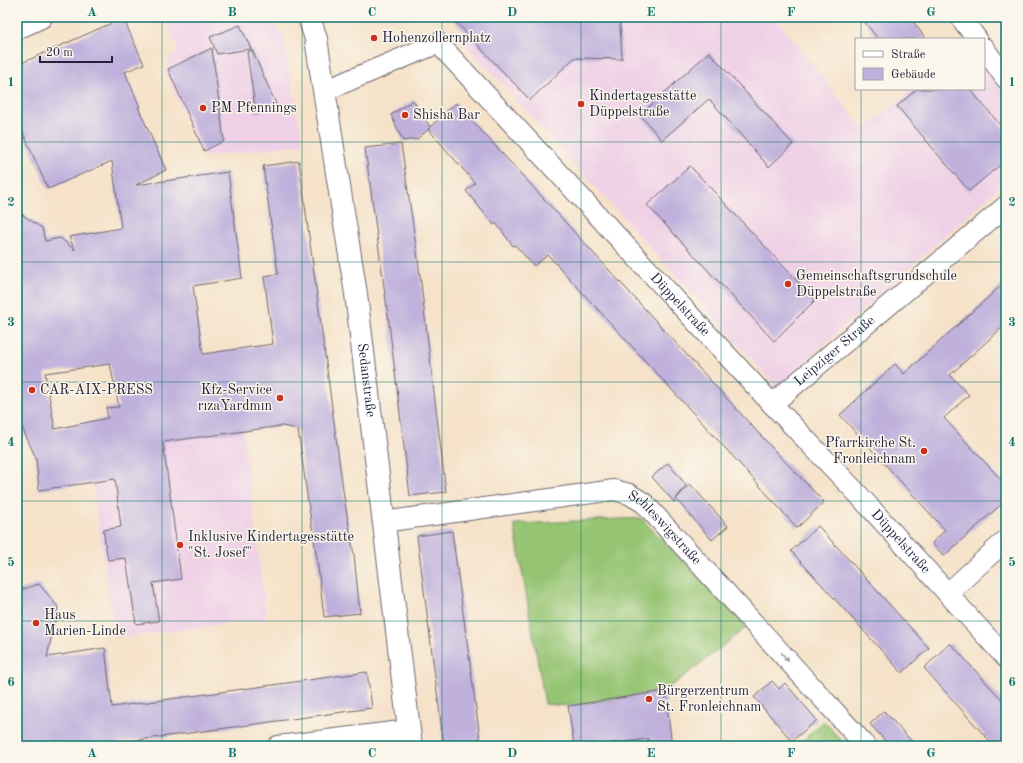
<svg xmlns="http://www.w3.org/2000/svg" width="1023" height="763" viewBox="0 0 1023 763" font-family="'Old Standard TT',serif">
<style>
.built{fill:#efd0e6}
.grass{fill:#95c472;stroke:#5c7356}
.park{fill:url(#park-tufts);stroke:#5c7356}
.building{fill:#bfb1dc;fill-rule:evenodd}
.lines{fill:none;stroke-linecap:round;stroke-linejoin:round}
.street-casing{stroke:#6c656d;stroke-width:22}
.secondary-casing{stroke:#6c656d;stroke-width:24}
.street{stroke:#fff;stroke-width:20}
.secondary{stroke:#fff;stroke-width:22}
.oneway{fill:#9c9ca7}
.grid{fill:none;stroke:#0f766e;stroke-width:1;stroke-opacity:0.55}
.poi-dot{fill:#c8321e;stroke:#fbf7ec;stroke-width:1.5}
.labels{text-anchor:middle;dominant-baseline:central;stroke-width:3;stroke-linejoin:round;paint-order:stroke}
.poi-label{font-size:14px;fill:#22223b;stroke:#fbf7ec;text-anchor:start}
.street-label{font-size:14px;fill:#22223b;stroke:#fbf7ec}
.neatline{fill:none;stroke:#0f766e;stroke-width:1.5}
.grid-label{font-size:13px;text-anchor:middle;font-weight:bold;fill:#0f766e}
</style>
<defs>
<pattern id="park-tufts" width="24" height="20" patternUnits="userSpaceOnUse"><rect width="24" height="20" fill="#95c472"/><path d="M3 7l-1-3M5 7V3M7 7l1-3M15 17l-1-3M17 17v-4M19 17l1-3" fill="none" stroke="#80a864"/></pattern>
</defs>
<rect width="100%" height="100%" fill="#fbf7ec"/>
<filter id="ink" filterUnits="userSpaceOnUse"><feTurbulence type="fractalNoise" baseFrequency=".025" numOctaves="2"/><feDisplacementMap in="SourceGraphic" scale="8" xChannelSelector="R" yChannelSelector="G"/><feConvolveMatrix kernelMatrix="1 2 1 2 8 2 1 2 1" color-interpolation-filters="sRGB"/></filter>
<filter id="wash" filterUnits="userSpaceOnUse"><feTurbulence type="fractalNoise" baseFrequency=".012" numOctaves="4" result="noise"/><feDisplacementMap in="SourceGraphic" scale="16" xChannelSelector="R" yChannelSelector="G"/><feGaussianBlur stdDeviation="0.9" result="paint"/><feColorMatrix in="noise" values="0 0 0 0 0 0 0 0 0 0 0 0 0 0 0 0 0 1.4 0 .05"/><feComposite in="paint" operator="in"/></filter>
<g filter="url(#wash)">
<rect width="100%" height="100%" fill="#f5e2c9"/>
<g class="built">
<path d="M164 17H266L283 35 303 144 203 157 165 71 171 55 179 52Z"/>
<path d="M478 17H775L864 130 911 89H984V68L1006 95V181L777 387 457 35Z"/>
<path d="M243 431 266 619 115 638 91 472 111 447Z"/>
</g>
<path class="grass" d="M641 518 747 627 665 691 568 706 545 704 514 524Z"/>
<path class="park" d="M824 721 846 746H796Z"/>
<g id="blocks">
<g class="building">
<path d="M451 17H618L620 25 622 59 574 58 530 100Z"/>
<path d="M861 17H910L926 39H878Z"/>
<path d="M123 18 144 64 125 72 140 107H138L166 170 136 185 228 172 242 278 193 286 203 354 273 344 264 276 278 274 263 166 299 161 344 497 354 555 360 613 324 617 317 559 308 502 298 429 282 426 163 442 181 579 153 583 159 621 136 624 126 558 108 560 103 530 121 527 115 479 39 490 36 458 17 417V211L42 228 45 241 60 238 75 250 69 237 121 228 112 161 48 189 17 119V65ZM110 364 119 407 106 408 108 418 55 429 45 373Z"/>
<path d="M240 25 251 49 217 54 210 37Z"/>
<path d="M212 48 224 141 204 151 168 69Z"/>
<path d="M252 50 276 104 256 114 247 52Z"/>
<path d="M709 52 793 144 769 167 709 99 662 140 640 115Z"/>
<path d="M917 89H970L1006 132V160L969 191 897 106Z"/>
<path d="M413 100 430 127 456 103 774 450 824 502 797 528 750 475 548 255 534 266 515 245 513 246 496 223 494 225 466 191 475 183 428 129 430 128 417 139 403 141 391 115Z"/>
<path d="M401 144 418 259 446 492 410 496 389 323 365 148Z"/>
<path d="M690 166 815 300 774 341 647 205Z"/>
<path d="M1006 281V324L950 375 969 395 944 418 1006 485V500L944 556 932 543 945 530 840 415 895 364 904 374Z"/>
<path d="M668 463 686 485 674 502 652 477Z"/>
<path d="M690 484 728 526 712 540 676 499Z"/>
<path d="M818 526 929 648 902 673 791 551Z"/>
<path d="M452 531 472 679 481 746H444L436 684 417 536Z"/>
<path d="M39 584 58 607 47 657 105 648 112 707 367 672 372 708 117 743V746H17V591Z"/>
<path d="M950 643 1006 704V746H994L924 668Z"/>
<path d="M772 681 779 689 785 683 817 720 792 741 754 697Z"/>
<path d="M665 691 672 746H649L648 739 591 746H574L568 706Z"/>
<path d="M884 711 916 746H890L870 724Z"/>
</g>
</g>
</g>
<g filter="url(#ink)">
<use href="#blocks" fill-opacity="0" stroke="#6c656d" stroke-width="1"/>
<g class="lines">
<g class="street-casing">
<g id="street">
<path d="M960 17 977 39"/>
<path d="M984 48 1006 79"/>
<path id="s1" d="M324 91 438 43 772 404 856 492 1006 658"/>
<path id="s2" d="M772 404 1006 206"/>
<path id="s3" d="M383 522 614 490 629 494 644 503 866 746"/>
<path d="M948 593 1006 540"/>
<path d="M278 746 409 730"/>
</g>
</g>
<g class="secondary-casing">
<g id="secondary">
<path id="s4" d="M309 17 316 39 356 294 411 746"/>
<path d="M17 28 41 17"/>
</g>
</g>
<use href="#street" class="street"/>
<use href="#secondary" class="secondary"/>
</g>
<defs><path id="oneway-solid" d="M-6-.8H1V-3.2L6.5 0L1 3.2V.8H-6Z"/></defs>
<use class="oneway" href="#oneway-solid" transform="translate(785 657) rotate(48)"/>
</g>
<path class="grid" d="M162 17V746M302 17V746M442 17V746M581 17V746M721 17V746M861 17V39M861 89V746M17 142H1006M17 262H1006M17 382H1006M17 501H1006M17 621H1006"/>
<g class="poi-dot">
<circle cx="374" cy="38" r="4"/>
<circle cx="581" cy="104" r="4"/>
<circle cx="203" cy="108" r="4"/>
<circle cx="405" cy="115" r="4"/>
<circle cx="788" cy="284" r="4"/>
<circle cx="32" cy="390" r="4"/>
<circle cx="280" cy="398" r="4"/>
<circle cx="924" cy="451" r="4"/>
<circle cx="180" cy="545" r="4"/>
<circle cx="36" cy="623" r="4"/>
<circle cx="649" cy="699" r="4"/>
</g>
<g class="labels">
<g class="poi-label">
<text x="382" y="38">Hohenzollernplatz</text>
<text x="589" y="96">Kindertagesstätte<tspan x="589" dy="16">Düppelstraße</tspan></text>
<text x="211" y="108">PM Pfennings</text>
<text x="413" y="115">Shisha Bar</text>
<text x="796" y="276">Gemeinschaftsgrundschule<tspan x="796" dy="16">Düppelstraße</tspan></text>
<text x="40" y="390">CAR-AIX-PRESS</text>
<text x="272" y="390" text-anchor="end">Kfz-Service<tspan x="272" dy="16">rızaYardmın</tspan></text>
<text x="916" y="443" text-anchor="end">Pfarrkirche St.<tspan x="916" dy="16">Fronleichnam</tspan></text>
<text x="188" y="537">Inklusive Kindertagesstätte<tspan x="188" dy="16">"St. Josef"</tspan></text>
<text x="44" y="615">Haus<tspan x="44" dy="16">Marien-Linde</tspan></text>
<text x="657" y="691">Bürgerzentrum<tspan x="657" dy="16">St. Fronleichnam</tspan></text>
</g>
<g class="street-label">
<text stroke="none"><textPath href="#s1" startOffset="480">Düppelstraße</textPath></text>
<text stroke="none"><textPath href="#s2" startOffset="82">Leipziger Straße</textPath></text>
<text stroke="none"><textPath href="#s4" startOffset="368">Sedanstraße</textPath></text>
<text stroke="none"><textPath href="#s3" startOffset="298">Schleswigstraße</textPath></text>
<text stroke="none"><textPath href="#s1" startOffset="804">Düppelstraße</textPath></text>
</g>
</g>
<rect width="1023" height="763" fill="none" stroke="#fbf7ec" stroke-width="44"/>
<rect x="855" y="38" width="130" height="52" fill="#fbf7ec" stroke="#a4a2a5"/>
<rect x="863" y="51" width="20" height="6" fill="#ffffff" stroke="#a4a2a5"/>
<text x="891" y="58" font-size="12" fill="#22223b">Straße</text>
<rect x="863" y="68" width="20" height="12" fill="#bfb1dc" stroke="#a4a2a5"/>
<text x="891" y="78" font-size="12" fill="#22223b">Gebäude</text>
<path d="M40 56v6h72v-6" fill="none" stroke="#22223b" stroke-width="2"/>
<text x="46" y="56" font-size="12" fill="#22223b" stroke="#fbf7ec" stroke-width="3" paint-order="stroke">20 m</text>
<rect x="22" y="22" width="979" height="719" class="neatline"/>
<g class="grid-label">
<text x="92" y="16">A</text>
<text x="232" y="16">B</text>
<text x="372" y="16">C</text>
<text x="512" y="16">D</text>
<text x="651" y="16">E</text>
<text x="791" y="16">F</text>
<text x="931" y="16">G</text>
<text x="11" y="86">1</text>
<text x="1012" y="86">1</text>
<text x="11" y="206">2</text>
<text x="1012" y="206">2</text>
<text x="11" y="326">3</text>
<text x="1012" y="326">3</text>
<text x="11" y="446">4</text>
<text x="1012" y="446">4</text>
<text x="11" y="566">5</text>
<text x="1012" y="566">5</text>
<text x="11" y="686">6</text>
<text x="1012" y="686">6</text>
<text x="92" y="757">A</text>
<text x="232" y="757">B</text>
<text x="372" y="757">C</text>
<text x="512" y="757">D</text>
<text x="651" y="757">E</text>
<text x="791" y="757">F</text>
<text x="931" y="757">G</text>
</g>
</svg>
